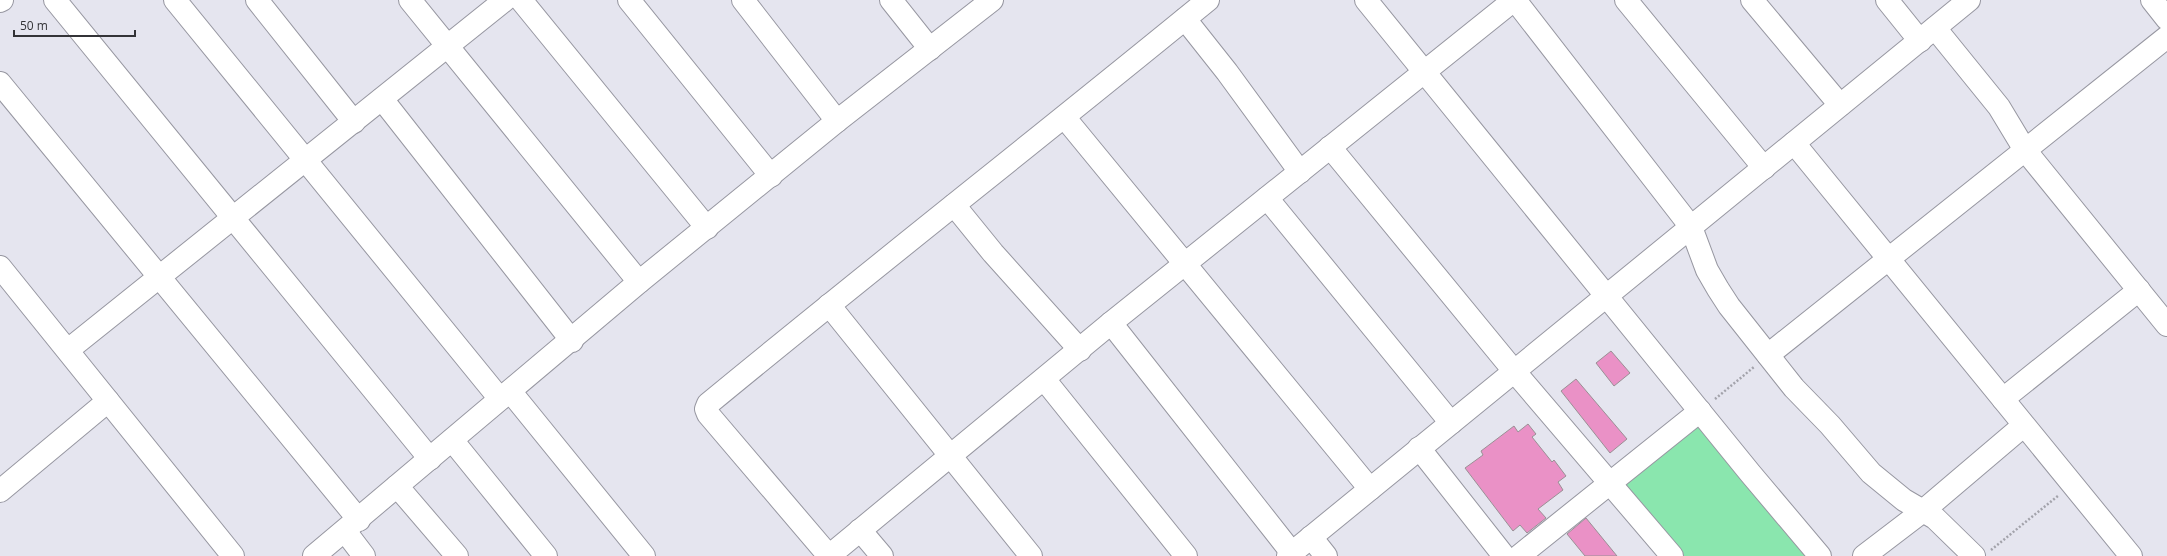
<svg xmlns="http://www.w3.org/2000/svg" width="2167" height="556" viewBox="0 0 2167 556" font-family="'Open Sans',sans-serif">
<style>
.pitch{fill:#8ae6ae}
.building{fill:#ea91c6;stroke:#9a9095}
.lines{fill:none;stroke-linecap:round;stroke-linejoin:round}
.minor-casing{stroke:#9797a1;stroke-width:24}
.path{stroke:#a3a3ab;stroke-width:2.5;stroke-dasharray:2 2;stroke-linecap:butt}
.minor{stroke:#fff;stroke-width:22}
</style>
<rect width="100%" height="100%" fill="#e5e5ef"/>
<path class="pitch" d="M1700 421 1811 556H1681L1623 484Z"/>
<g class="building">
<path d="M1611 351 1630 373 1614 386 1596 363Z"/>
<path d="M1576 379 1627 439 1610 453 1561 391Z"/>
<path d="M1528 424 1536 434 1532 437 1552 462 1554 460 1566 476 1558 482 1563 490 1538 509 1546 518 1527 533 1520 525 1513 531 1465 468 1483 455 1481 451 1514 426 1518 432Z"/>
<path d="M1586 518 1617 556H1585L1567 534Z"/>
</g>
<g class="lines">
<g class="minor-casing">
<g id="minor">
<path d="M55 0 430 459"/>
<path d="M175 0 500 399"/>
<path d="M257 0 354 122"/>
<path d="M410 0 639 282"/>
<path d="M521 0 707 228"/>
<path d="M629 0 771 176"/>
<path d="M743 0 837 121"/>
<path d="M891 0 930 49"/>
<path d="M1366 0 1750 473 1820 556"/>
<path d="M1515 0 1691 227 1707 270 1718 289 1729 306 1794 388 1830 425 1871 473 1904 500 1935 518 1974 556"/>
<path d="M1626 0 1764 168"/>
<path d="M1752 0 1840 105"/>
<path d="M1887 0 1920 41"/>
<path d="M2152 0 2167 19"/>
<path d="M0 1 2 0"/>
<path d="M1185 19 1227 72 1300 172"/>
<path d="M1935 28 1999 107 2025 150 2167 325"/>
<path d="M0 83 359 520"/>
<path d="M382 99 572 341"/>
<path d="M1065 118 1370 489"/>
<path d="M1794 143 2131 556"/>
<path d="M1330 147 1514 371 1672 556"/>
<path d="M1267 198 1451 423"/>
<path d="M954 205 993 253 1080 350"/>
<path d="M0 267 233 556"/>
<path d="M829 305 1031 556"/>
<path d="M1111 323 1292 553"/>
<path d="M68 350 505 0"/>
<path d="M1768 355 2167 37"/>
<path d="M1044 379 1186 556"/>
<path d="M510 391 644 556"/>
<path d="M2003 399 2139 290"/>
<path d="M452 440 546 556"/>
<path d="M1419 448 1504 556"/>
<path d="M397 486 457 556"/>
<path d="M0 491 108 401"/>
<path d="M860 530 882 556"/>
<path d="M345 531 364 556"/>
<path d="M1311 537 1326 556"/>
<path d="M314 556 639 282 837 121 992 0"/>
<path d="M829 556 1111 323 1514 0"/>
<path d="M829 556 708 414 706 409 708 404C873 268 1042 136 1208 0"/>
<path d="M1288 556 1969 0"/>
<path d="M1519 556 1700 411"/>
<path d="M1864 556 1923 511 2023 426"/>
</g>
</g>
<g class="path">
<path d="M1715 399 1754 367"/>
<path d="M1991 550 2059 495"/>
</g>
<use href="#minor" class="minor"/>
</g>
<path d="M14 30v6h121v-6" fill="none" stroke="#333337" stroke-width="2"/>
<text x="20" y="30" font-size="12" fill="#333337" stroke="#e5e5ef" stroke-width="3" paint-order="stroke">50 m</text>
</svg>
